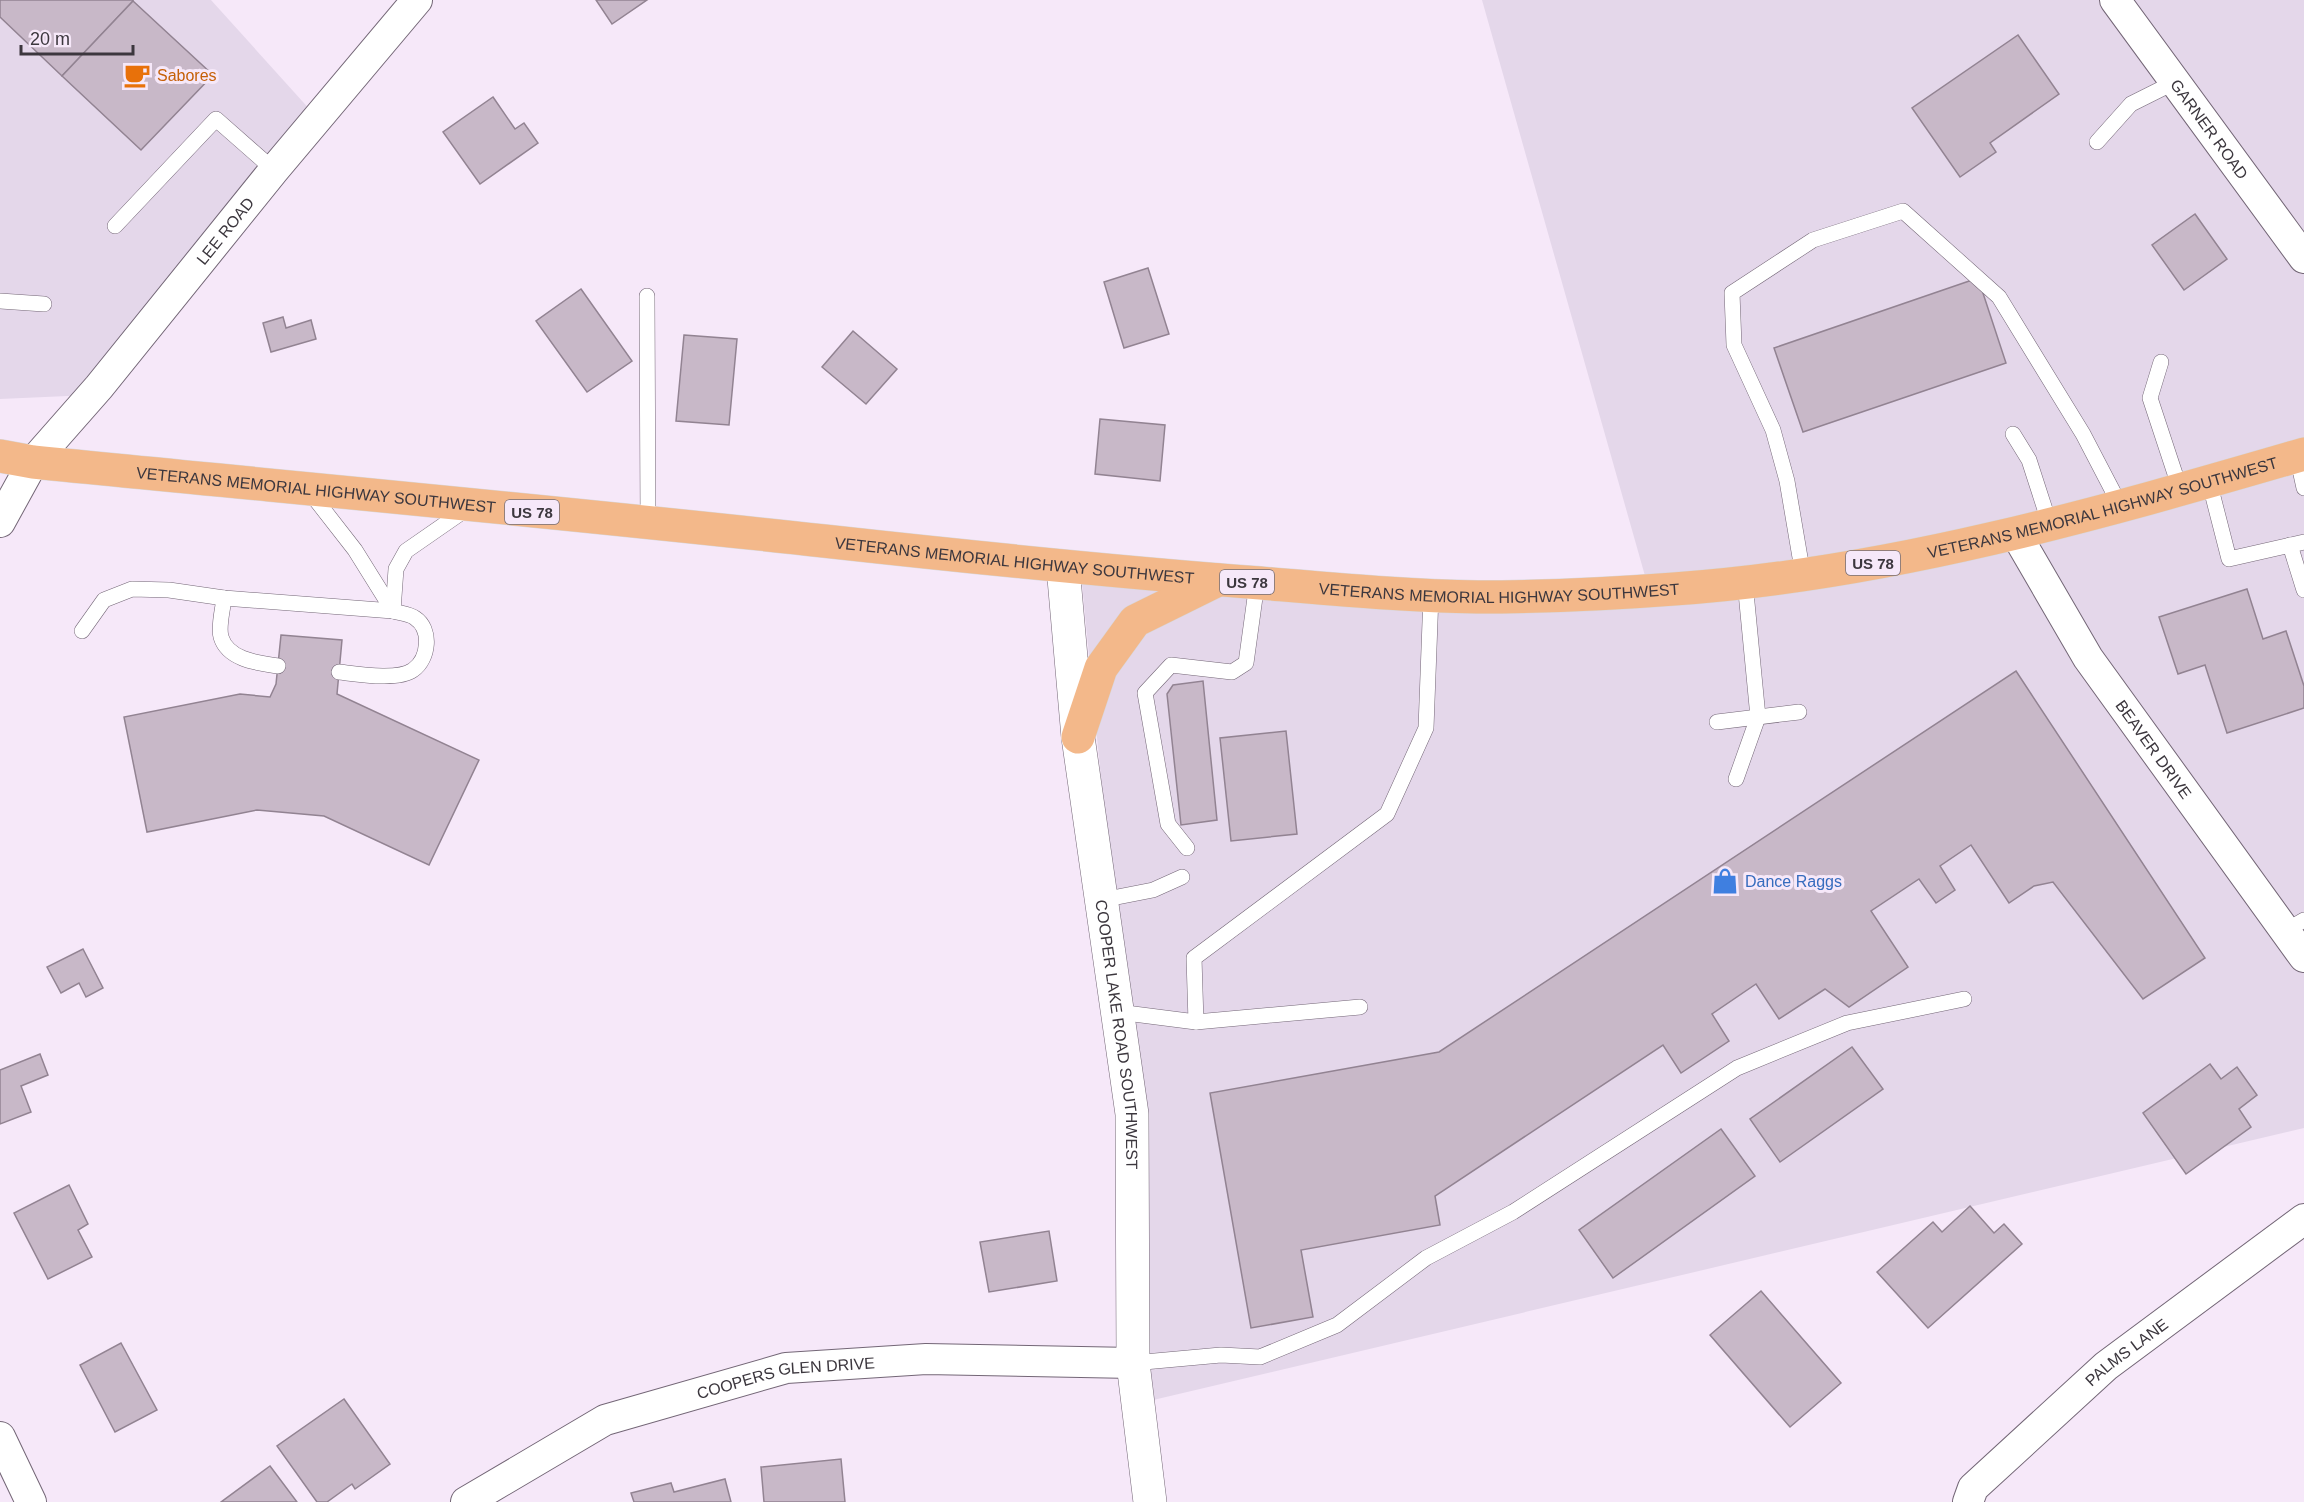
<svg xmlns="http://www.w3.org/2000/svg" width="2304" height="1502" viewBox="0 0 2304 1502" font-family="Helvetica,sans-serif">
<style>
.commercial{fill:#e4d7ea}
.building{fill:#c8b8c8;stroke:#928392;stroke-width:1.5}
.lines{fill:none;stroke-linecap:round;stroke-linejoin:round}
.service-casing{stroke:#736676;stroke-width:16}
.minor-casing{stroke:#736676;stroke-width:32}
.tertiary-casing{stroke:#736676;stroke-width:34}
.primary-casing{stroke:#d8d7d8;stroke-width:34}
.service{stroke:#fff;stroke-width:15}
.minor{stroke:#fff;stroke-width:30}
.tertiary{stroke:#fff;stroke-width:33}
.primary{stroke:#f3b88a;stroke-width:33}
.labels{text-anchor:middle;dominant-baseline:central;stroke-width:6;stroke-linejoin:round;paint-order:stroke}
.shield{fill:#f6e8f9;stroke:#746c76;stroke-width:1.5}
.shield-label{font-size:15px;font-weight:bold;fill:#3c373e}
.food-label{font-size:16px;fill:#c56008;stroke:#f6e8f9;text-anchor:start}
.street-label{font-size:16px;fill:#3c373e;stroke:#f6e8f9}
.shop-label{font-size:16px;fill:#366cbe;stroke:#f6e8f9;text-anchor:start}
</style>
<rect width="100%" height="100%" fill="#f6e8f9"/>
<g class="commercial">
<path d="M0 0H211L322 123 90 395 0 399Z"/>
<path d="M1482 0H2304V1128L1132 1405 1112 891 1081 573 1649 590Z"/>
</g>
<g class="building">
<path d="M0 0H133V1L62 76 0 17Z"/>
<path d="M596 0H647L612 24Z"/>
<path d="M133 1 213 75 141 150 62 76Z"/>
<path d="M2018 35 2059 94 1990 143 1996 152 1960 177 1912 108Z"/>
<path d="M493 97 515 129 524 123 538 143 480 184 443 132Z"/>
<path d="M2195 214 2227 259 2184 290 2152 245Z"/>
<path d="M1148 268 1169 334 1124 348 1104 282Z"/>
<path d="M1978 278 2006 363 1803 432 1774 348Z"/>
<path d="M581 289 632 361 587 392 536 321Z"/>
<path d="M283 317 286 328 311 320 316 339 271 352 263 323Z"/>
<path d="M853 331 897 369 866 404 822 367Z"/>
<path d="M684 335 737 339 729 425 676 421Z"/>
<path d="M1100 419 1165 425 1160 481 1095 474Z"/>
<path d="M2247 589 2263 639 2286 631 2304 686V708L2227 733 2205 665 2178 674 2159 617Z"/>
<path d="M281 635 342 640 337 694 479 760 429 865 324 816 257 810 147 832 124 717 240 694 270 697 276 684Z"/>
<path d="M2016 671 2205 958 2143 999 2053 882 2034 886 2009 903 1971 845 1940 866 1955 890 1936 903 1919 879 1871 911 1908 967 1849 1007 1825 989 1779 1019 1756 984 1712 1014 1729 1041 1681 1073 1663 1045 1435 1196 1440 1225 1301 1250 1313 1317 1251 1328 1210 1093 1439 1052Z"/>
<path d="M1203 681 1217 820 1181 825 1167 694 1173 685Z"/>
<path d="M1286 731 1297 834 1231 841 1220 738Z"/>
<path d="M83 949 103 988 86 997 79 983 61 993 47 967Z"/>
<path d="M1852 1047 1883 1089 1780 1162 1750 1119Z"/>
<path d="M40 1054 48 1075 21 1086 31 1112 0 1124V1070Z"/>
<path d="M2210 1064 2221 1079 2237 1067 2257 1095 2239 1109 2251 1127 2186 1174 2143 1113Z"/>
<path d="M1721 1129 1755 1176 1613 1278 1579 1230Z"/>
<path d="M69 1185 88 1224 78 1230 92 1257 48 1279 14 1213Z"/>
<path d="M1970 1206 1994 1233 2004 1224 2022 1244 1928 1328 1877 1272 1933 1222 1942 1232Z"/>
<path d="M1049 1231 1057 1281 989 1292 980 1242Z"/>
<path d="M1761 1291 1841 1383 1790 1427 1710 1335Z"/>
<path d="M121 1343 157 1410 115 1432 80 1365Z"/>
<path d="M344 1399 390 1464 355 1489 352 1484 327 1502H317L277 1446Z"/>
<path d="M841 1459 845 1502H764L761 1467Z"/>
<path d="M270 1466 297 1502H221Z"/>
<path d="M725 1479 731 1502H634L631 1493 671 1483 674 1492Z"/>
</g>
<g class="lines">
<g class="service-casing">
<g id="service">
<path d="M2097 142 2131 104 2175 82"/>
<path d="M115 226 216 119 274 170"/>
<path d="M647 296 648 523"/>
<path d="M0 301 44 304"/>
<path d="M2161 362 2150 398 2180 489"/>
<path d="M2013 434 2029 460 2050 525"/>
<path d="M2297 456 2304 488"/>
<path d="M2209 481 2229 559 2304 542"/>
<path d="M309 491 355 550 393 611"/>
<path d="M2290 545 2304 590"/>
<path d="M1803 575 1787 481 1773 430 1734 345 1732 293 1813 240 1903 211 1999 297 2083 434 2120 505"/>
<path d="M224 598C223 609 218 626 221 637 228 660 258 663 278 666"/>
<path d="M393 611 396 569 406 551 468 508"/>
<path d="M82 631 104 600 132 589 169 590 224 598 393 611C399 613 410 614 415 618 432 629 429 659 413 670 398 681 357 674 339 672"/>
<path d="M1717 722 1799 712"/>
<path d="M1736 779 1758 717 1745 582"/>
<path d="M1187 848 1168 824 1145 693 1171 665 1232 672 1246 663 1257 583"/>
<path d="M1102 900 1153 890 1182 877"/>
<path d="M2285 931 2304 920"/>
<path d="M1118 1012 1196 1022 1360 1007"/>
<path d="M1196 1022 1194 958 1387 814 1426 728 1431 595"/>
<path d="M1133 1363 1221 1355 1260 1357 1337 1325 1426 1258 1513 1212 1737 1068 1847 1023 1964 999"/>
</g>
</g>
<g class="minor-casing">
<g id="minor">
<path id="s1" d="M2115 0 2304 258"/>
<path id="s2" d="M0 522 33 462 99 387 274 170 417 0"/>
<path id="s3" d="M2016 534 2088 658 2304 957"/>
<path d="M0 1437 31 1502"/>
<path id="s4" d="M466 1502 605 1420 786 1368 926 1359 1133 1363"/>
<path id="s5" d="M1968 1502 1973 1488 2106 1366 2304 1219"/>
</g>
</g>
<g class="tertiary-casing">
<g id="tertiary">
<path id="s6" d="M1063 567 1078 737 1132 1114 1133 1363 1150 1502"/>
</g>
</g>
<g class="primary-casing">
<g id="primary">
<path id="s7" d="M0 456 33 462C296 488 561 512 824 541 969 557 1114 572 1260 583 1333 589 1405 596 1478 597 1544 597 1609 594 1674 589 1889 574 2098 514 2304 454"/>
<path d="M1078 737 1101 668 1135 621 1218 580"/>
</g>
</g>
<use href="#service" class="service"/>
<use href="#minor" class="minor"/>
<use href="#tertiary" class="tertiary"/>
<use href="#primary" class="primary"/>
</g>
<defs>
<g id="cafe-bare" transform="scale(2.07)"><path d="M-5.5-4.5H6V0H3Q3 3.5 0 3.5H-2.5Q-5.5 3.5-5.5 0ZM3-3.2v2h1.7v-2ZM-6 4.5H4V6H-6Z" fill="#e8710a" stroke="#f6e8f9" stroke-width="2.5" paint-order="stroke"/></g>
<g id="shop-bare" transform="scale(2.07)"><path d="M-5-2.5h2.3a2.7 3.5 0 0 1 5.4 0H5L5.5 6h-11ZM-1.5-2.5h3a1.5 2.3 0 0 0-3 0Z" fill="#3f7fe0" stroke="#f6e8f9" stroke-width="2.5" paint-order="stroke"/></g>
</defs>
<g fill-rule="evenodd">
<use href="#cafe-bare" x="137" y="75"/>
<use href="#shop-bare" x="1725" y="881"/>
</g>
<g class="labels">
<g class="shield">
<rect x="505" y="500" width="54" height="24" rx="4.5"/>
<rect x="1846" y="551" width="54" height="24" rx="4.5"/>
<rect x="1220" y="570" width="54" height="24" rx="4.5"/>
</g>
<g class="shield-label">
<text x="532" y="512">US 78</text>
<text x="1873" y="563">US 78</text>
<text x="1247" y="582">US 78</text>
</g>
<g class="food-label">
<text x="157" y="75">Sabores</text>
</g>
<g class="street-label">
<text stroke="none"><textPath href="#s1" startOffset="160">GARNER ROAD</textPath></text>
<text stroke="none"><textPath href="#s2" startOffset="369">LEE ROAD</textPath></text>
<text stroke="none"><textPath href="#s7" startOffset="318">VETERANS MEMORIAL HIGHWAY SOUTHWEST</textPath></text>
<text stroke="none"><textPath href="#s7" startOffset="2118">VETERANS MEMORIAL HIGHWAY SOUTHWEST</textPath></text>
<text stroke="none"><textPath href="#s7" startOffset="1020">VETERANS MEMORIAL HIGHWAY SOUTHWEST</textPath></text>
<text stroke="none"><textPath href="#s7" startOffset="1506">VETERANS MEMORIAL HIGHWAY SOUTHWEST</textPath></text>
<text stroke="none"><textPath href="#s3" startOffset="256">BEAVER DRIVE</textPath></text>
<text stroke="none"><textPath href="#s6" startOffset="471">COOPER LAKE ROAD SOUTHWEST</textPath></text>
<text stroke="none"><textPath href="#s5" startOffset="220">PALMS LANE</textPath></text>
<text stroke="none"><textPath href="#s4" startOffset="348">COOPERS GLEN DRIVE</textPath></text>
</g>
<g class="shop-label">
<text x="1745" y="881">Dance Raggs</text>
</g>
</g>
<path d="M21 45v9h112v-9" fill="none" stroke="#3c373e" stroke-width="3"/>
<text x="30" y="45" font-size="18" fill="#3c373e" stroke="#f6e8f9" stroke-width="4.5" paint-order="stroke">20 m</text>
</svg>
